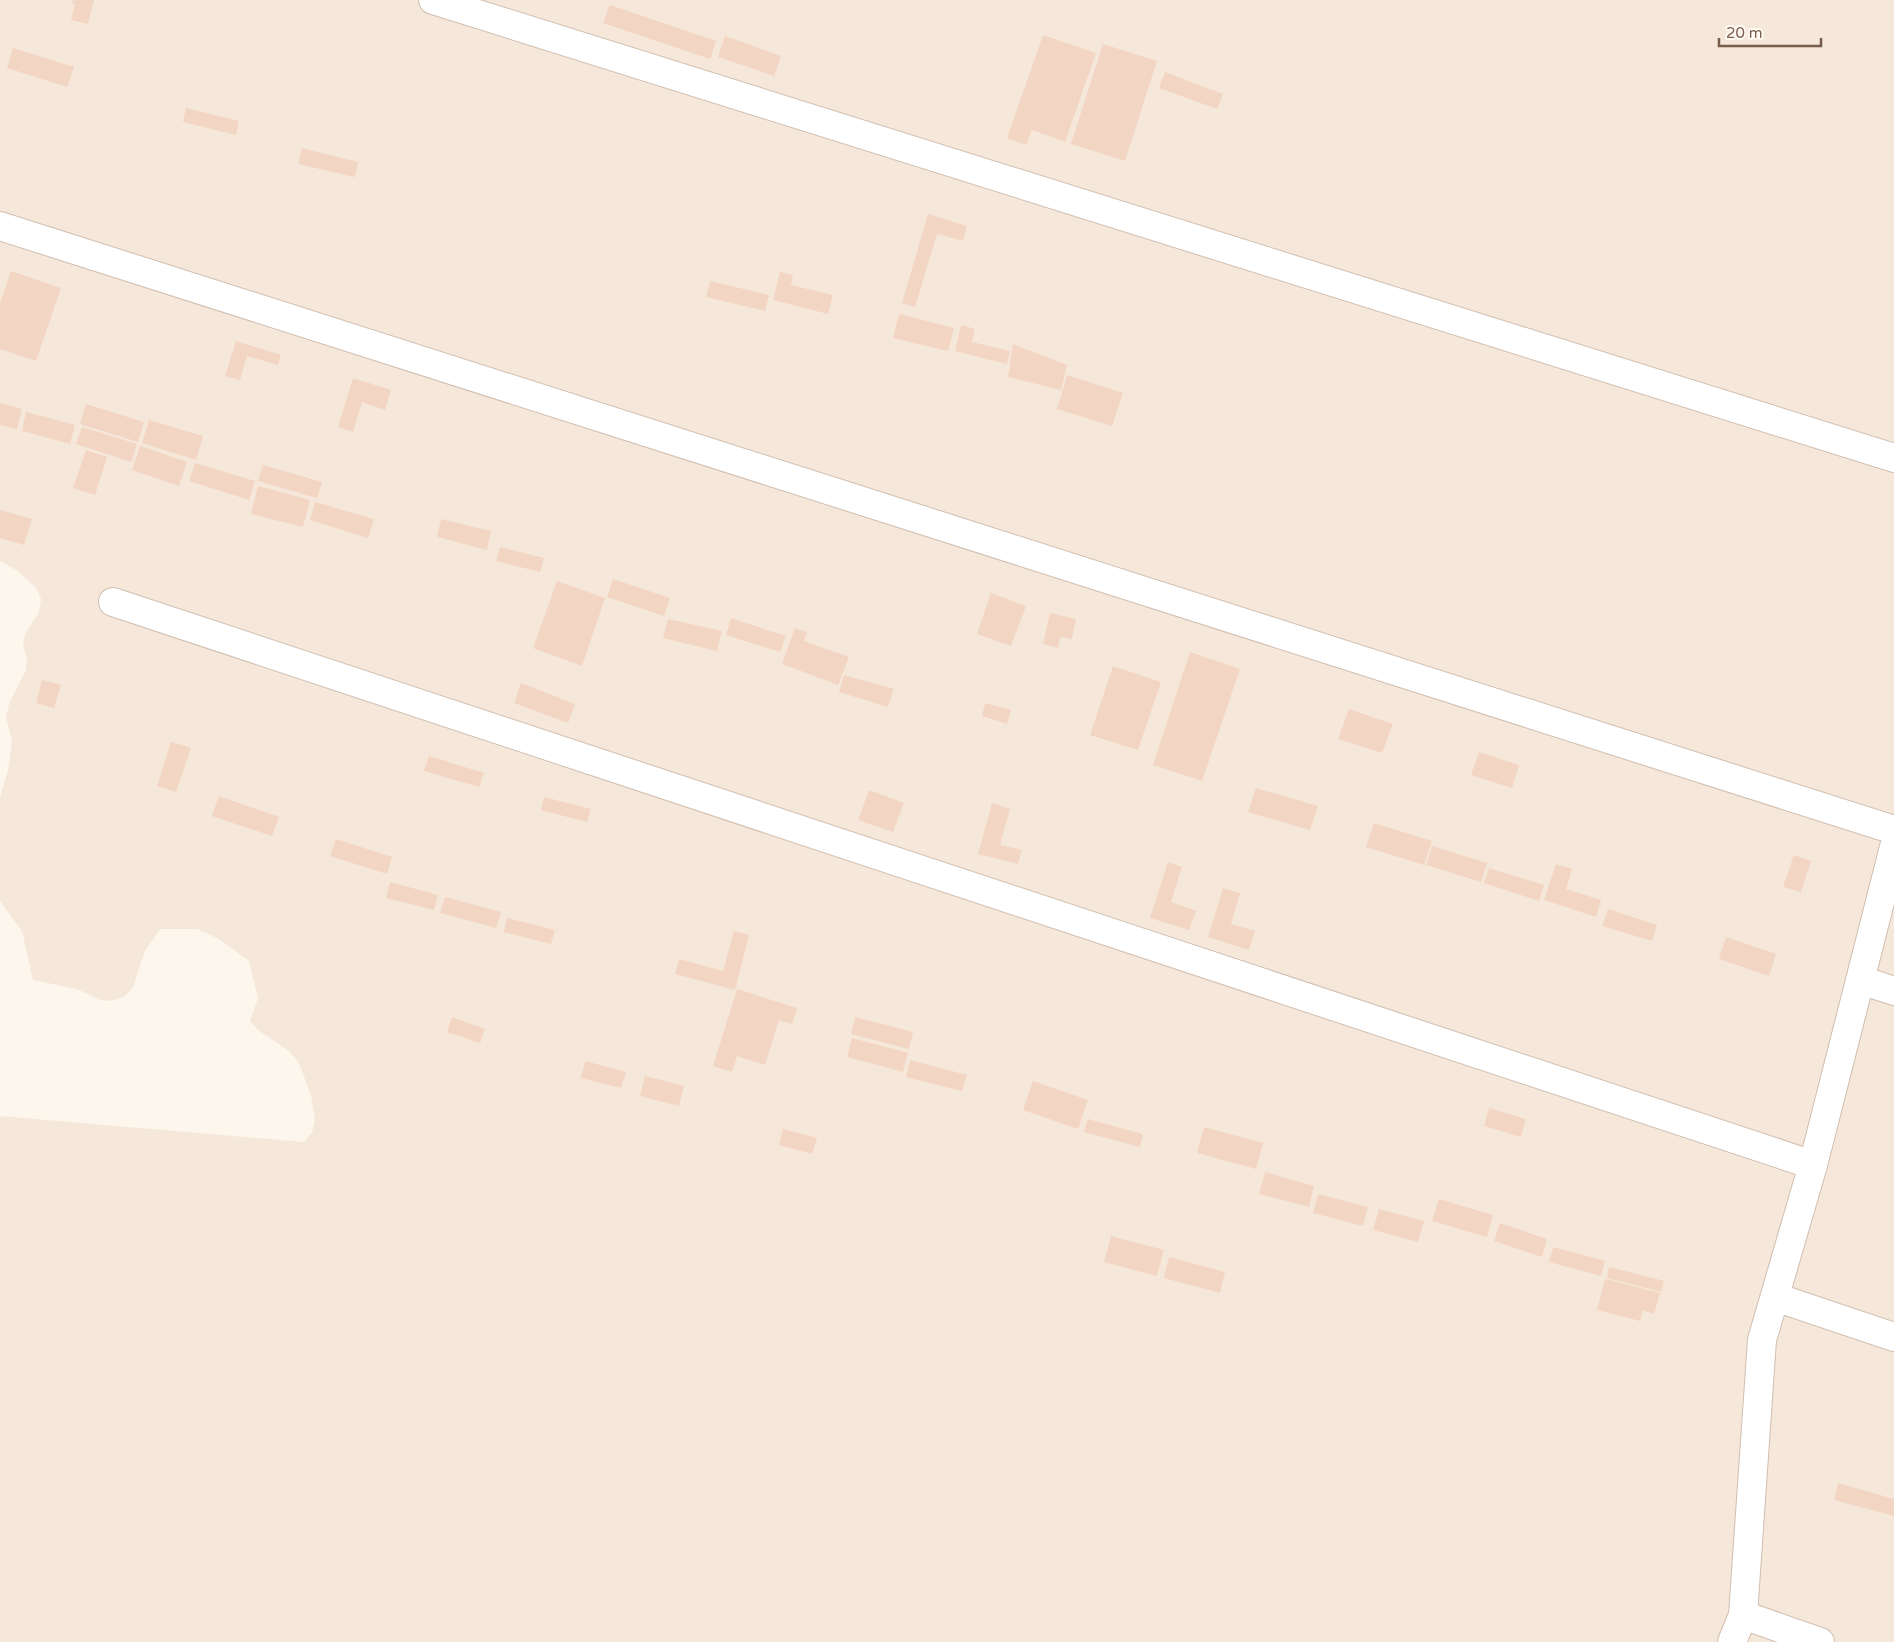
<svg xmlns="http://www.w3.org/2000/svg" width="1894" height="1642" viewBox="0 0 1894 1642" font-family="'Varela Round',sans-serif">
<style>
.residential{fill:#f5e8da}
.building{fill:#f3d5c3}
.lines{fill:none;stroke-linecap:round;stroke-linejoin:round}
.minor-casing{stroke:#d1beb0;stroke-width:30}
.minor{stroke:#fff;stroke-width:28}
</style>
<rect width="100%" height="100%" fill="#fdf6ec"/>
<path class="residential" d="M0 0H1894V1642H0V1116L304 1142 312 1132 315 1120 311 1095 298 1061 289 1051 258 1030 250 1021 258 998 249 961 219 939 197 929H160L145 951 133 987 124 997 112 1001 100 1000 77 989 33 980 22 931 0 901V798L9 766 12 741 6 717 9 704 26 670 27 658 23 646 25 634 39 612 41 599 36 588 18 571 0 561Z"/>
<g class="building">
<path d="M73 0H94L88 24 71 20 75 4 72 3Z"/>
<path d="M610 5 716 41 710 59 603 23Z"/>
<path d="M1043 35 1096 53 1065 142 1032 130 1026 145 1007 138Z"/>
<path d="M725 36 781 56 774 76 718 57Z"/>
<path d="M1103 44 1157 61 1125 161 1071 144Z"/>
<path d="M13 48 74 67 67 87 7 68Z"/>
<path d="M1165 72 1223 94 1217 109 1159 88Z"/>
<path d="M186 108 239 121 236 135 183 122Z"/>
<path d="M302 148 358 162 355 177 298 164Z"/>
<path d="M928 214 967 226 963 241 937 234 915 307 902 303Z"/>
<path d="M11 271 61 288 36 361 0 349V303Z"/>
<path d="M780 272 793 275 791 285 833 295 828 314 773 300Z"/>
<path d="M710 281 769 295 765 311 706 297Z"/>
<path d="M899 314 954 328 948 351 893 338Z"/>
<path d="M961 325 975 329 972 342 1010 351 1007 364 955 351Z"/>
<path d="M236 341 281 355 278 365 247 356 240 380 225 376Z"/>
<path d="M1013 344 1067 365 1061 390 1008 377Z"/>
<path d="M1067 375 1123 393 1112 426 1057 409Z"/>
<path d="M353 378 391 390 385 410 362 402 353 432 338 427Z"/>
<path d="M0 403 22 409 17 429 0 425Z"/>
<path d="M86 404 144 422 138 442 80 424Z"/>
<path d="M26 412 75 425 70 444 22 431Z"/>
<path d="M149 420 203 436 196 460 142 443Z"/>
<path d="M82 427 137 444 131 462 76 444Z"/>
<path d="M140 446 187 462 179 486 132 470Z"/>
<path d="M86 450 107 457 95 495 73 488Z"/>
<path d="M195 463 255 481 249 500 189 481Z"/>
<path d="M263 465 322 482 317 498 258 481Z"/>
<path d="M258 486 310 500 303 527 251 514Z"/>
<path d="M315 502 374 519 368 538 310 520Z"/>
<path d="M0 510 32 519 24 545 0 538Z"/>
<path d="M441 519 491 531 487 550 437 537Z"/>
<path d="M500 547 544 558 540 572 496 561Z"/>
<path d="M613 579 670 598 664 616 607 597Z"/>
<path d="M557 581 605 598 582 666 533 648Z"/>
<path d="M991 593 1026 606 1011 646 977 634Z"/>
<path d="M1050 613 1076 619 1072 639 1060 637 1058 648 1043 644Z"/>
<path d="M731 618 786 636 780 652 726 635Z"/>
<path d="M668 619 722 631 717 651 663 638Z"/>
<path d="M795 628 807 632 804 641 849 657 838 685 782 664Z"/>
<path d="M1190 652 1240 669 1202 781 1153 765Z"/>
<path d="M1113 666 1161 682 1138 750 1090 735Z"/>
<path d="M844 675 894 689 888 707 839 692Z"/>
<path d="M42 680 61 685 54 708 36 703Z"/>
<path d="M521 683 575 704 568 723 514 703Z"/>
<path d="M985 703 1011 710 1007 724 982 716Z"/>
<path d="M1349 709 1393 724 1382 753 1338 739Z"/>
<path d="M171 742 191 748 176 792 157 786Z"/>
<path d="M1479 752 1519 765 1512 788 1471 775Z"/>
<path d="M429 756 484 773 479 787 424 771Z"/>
<path d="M1256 788 1318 806 1310 830 1248 812Z"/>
<path d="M869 790 904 803 893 832 858 820Z"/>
<path d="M219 796 279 817 272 836 212 816Z"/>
<path d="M544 797 591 809 587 822 541 810Z"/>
<path d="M992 803 1010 809 1000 845 1022 850 1018 864 978 854Z"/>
<path d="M1374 823 1432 841 1424 865 1366 847Z"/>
<path d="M336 839 392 857 387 874 330 856Z"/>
<path d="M1432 846 1487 863 1481 882 1426 865Z"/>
<path d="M1794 855 1811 861 1801 892 1783 887Z"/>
<path d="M1168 862 1182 867 1171 902 1196 911 1189 930 1150 918Z"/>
<path d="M1556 864 1572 869 1566 889 1601 900 1596 917 1544 900Z"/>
<path d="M1489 868 1544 885 1539 901 1484 883Z"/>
<path d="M390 882 438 895 434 910 386 898Z"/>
<path d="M1223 888 1240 893 1231 924 1255 931 1249 950 1208 937Z"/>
<path d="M445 897 501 912 496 928 440 913Z"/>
<path d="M1608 909 1657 925 1652 941 1602 926Z"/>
<path d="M507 918 555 930 551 944 504 932Z"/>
<path d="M734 931 749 935 735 990 675 974 679 959 723 971Z"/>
<path d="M1726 937 1776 954 1769 976 1719 959Z"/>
<path d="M737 989 797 1008 792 1024 779 1020 765 1065 737 1056 732 1072 713 1066Z"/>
<path d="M452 1017 485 1029 480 1043 447 1032Z"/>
<path d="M855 1017 913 1032 909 1049 851 1034Z"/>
<path d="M852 1038 908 1053 903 1072 847 1057Z"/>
<path d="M910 1060 967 1075 962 1091 906 1077Z"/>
<path d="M585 1061 626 1072 621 1088 581 1078Z"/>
<path d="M645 1076 684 1086 679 1106 640 1096Z"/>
<path d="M1033 1081 1088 1100 1078 1129 1023 1110Z"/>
<path d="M1489 1108 1526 1119 1521 1137 1484 1126Z"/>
<path d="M1088 1119 1143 1134 1140 1147 1084 1132Z"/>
<path d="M1204 1127 1263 1143 1256 1169 1197 1153Z"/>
<path d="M783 1129 817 1138 812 1154 779 1145Z"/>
<path d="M1265 1172 1314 1186 1309 1207 1259 1194Z"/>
<path d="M1318 1194 1368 1207 1363 1226 1313 1213Z"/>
<path d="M1439 1199 1493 1215 1487 1237 1432 1221Z"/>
<path d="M1379 1209 1424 1221 1418 1242 1373 1230Z"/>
<path d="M1500 1223 1547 1239 1542 1257 1494 1241Z"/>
<path d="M1111 1236 1164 1250 1157 1276 1104 1262Z"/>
<path d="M1553 1247 1605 1261 1601 1276 1549 1262Z"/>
<path d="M1169 1257 1225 1272 1220 1293 1164 1278Z"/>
<path d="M1609 1267 1664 1281 1661 1292 1607 1278Z"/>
<path d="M1605 1279 1660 1293 1654 1314 1643 1310 1640 1321 1597 1310Z"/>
<path d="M1838 1483 1894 1499V1516L1834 1500Z"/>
</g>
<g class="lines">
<g class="minor-casing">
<g id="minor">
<path d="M433 0 1894 458"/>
<path d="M0 226 1894 830"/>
<path d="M113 602 1813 1165"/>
<path d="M1861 980 1894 991"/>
<path d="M1775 1297 1894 1337"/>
<path d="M1743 1615 1820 1642"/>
<path d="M1732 1642 1743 1615 1762 1340 1813 1165 1894 847"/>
</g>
</g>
<use href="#minor" class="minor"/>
</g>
<path d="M1719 38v8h102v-8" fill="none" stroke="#7a5c4d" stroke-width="2.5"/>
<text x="1726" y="38" font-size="15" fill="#7a5c4d" stroke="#fffaf3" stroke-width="4" paint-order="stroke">20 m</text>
</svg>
